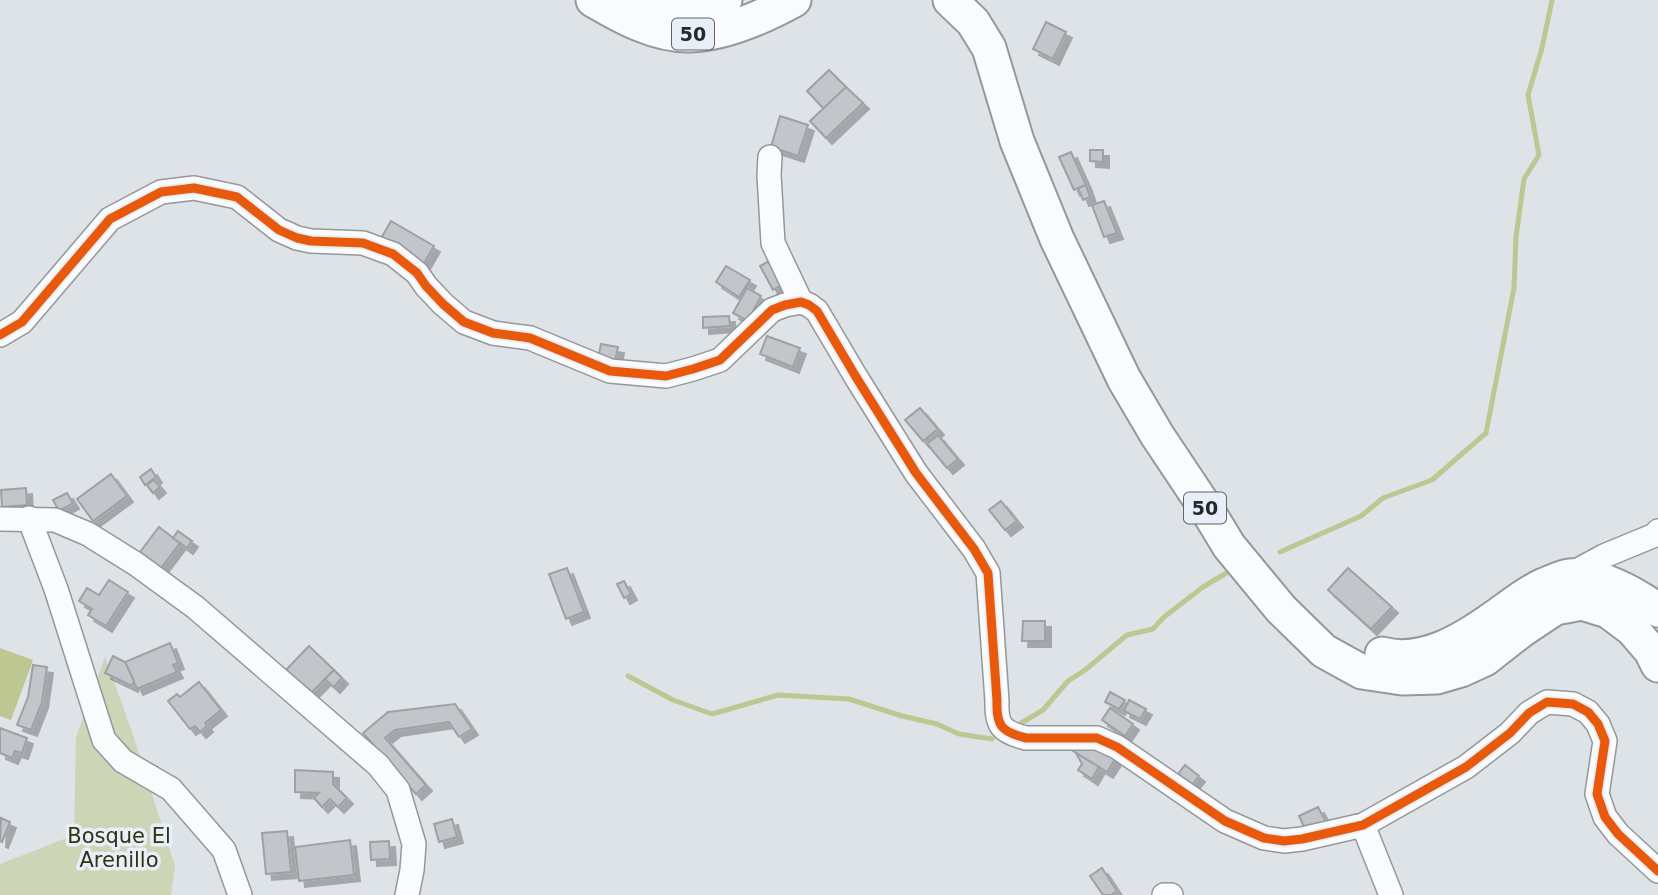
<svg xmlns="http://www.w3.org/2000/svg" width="1658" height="895" viewBox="0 0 1658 895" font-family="'DejaVu Sans',sans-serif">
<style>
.green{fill:#ced5b7}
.water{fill:#bec792}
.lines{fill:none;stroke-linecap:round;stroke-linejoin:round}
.stream{stroke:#bec792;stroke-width:5}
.building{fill:#c2c5c9;stroke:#9da0a4;stroke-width:2;filter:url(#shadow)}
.minor-casing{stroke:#94979b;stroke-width:26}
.highway-casing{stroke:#94979b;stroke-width:37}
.minor{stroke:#fafbfc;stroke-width:23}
.highway{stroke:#fafbfc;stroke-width:33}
.cycleway-casing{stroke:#e8eff8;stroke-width:13}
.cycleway{stroke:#e8590c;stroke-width:9}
.labels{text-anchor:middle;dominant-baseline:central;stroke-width:7;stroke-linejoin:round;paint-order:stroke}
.shield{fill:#e8eff8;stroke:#606469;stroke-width:2}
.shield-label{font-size:19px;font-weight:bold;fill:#26292c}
.park-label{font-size:21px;fill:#2f3311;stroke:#e8eff8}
</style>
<defs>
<filter id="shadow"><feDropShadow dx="6" dy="6" stdDeviation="0" flood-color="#0004"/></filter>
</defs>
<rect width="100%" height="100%" fill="#dee3e8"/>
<path class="green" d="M105 657 131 729 175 866 171 895H0V864L74 835 76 737Z"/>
<path class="water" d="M0 648 33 660 11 720 0 716Z"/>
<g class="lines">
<g class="stream">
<path d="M1280 552 1361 516 1383 498 1432 480 1486 433 1514 288 1516 237 1524 179 1539 155 1528 95 1542 48 1552 0"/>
<path d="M628 676 673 700 712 714 778 695 849 699 902 716 937 724 959 734 992 739"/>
<path d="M1021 723 1043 710 1068 681 1085 670 1127 635 1153 629 1164 617 1203 587 1228 572"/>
</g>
</g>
<g class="building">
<path d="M1046 22 1066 32 1053 59 1033 49Z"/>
<path d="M829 70 846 87 824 109 807 91Z"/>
<path d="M846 87 863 103 826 138 810 121Z"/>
<path d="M780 116 808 125 798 156 771 147Z"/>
<path d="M1090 150H1103V162L1090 161Z"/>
<path d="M1071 152 1086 185 1074 190 1059 157Z"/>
<path d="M1086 185 1090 197 1083 200 1078 188Z"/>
<path d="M1104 201 1117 233 1104 237 1092 205Z"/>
<path d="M391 221 434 246 423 265 380 240Z"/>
<path d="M771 260 784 284 773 290 760 266Z"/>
<path d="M726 266 750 280 739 297 716 282Z"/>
<path d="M747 288 761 296 748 321 733 313Z"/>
<path d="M729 316 730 326 703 328V317Z"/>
<path d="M767 336 800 348 793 367 760 354Z"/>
<path d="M601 344 618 347 615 362 598 359Z"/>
<path d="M920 408 938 429 923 441 905 420Z"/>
<path d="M938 435 958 459 947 468 927 444Z"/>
<path d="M151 469 156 477 145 485 140 477Z"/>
<path d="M111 474 127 496 93 521 77 499Z"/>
<path d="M154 480 160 487 153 493 147 485Z"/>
<path d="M26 488 27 505 2 507 1 490Z"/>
<path d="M67 493 73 503 59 511 53 500Z"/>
<path d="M1001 501 1017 521 1005 530 989 510Z"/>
<path d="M159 527 180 543 161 568 140 552Z"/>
<path d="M178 531 192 541 187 548 173 538Z"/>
<path d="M567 568 584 612 566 619 549 574Z"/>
<path d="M1348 568 1392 607 1371 629 1328 590Z"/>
<path d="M109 580 128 592 106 626 88 615 92 609 79 601 87 588 99 595Z"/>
<path d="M624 581 631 594 624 598 617 584Z"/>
<path d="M1023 621H1045V641H1022Z"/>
<path d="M170 643 178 663 173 665 177 672 137 689 125 662Z"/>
<path d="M309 646 334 670 310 694 285 671Z"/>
<path d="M113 656 125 662 134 681 132 686 105 673Z"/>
<path d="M33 665 47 667 42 702 31 730 17 725 28 697Z"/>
<path d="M334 670 342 678 334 687 325 679Z"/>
<path d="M199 682 221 710 205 723 207 726 200 732 195 726 190 729 168 701 177 694 180 697Z"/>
<path d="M1110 692 1125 700 1119 709 1105 702Z"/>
<path d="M1129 700 1146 709 1140 719 1124 711Z"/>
<path d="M455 704 472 729 459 737 449 722 395 730 385 738 426 785 416 794 363 733 388 712Z"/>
<path d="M1110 708 1133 724 1125 736 1102 720Z"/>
<path d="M0 728 27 738 22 753 15 751 12 758 0 753Z"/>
<path d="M1081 739 1118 755 1107 772 1073 751Z"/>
<path d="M1076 753 1099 767 1092 779 1078 770 1082 764Z"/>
<path d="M1185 765 1199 776 1189 789 1175 778Z"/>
<path d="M295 770 333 772V784L347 798 338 807 330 799 322 807 314 798 319 793 295 792Z"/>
<path d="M1318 807 1326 822 1306 831 1299 816Z"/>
<path d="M1 818 10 822 2 842 0 841Z"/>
<path d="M452 819 457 837 439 842 434 824Z"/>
<path d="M287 831 291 872 266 874 262 833Z"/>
<path d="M350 840 354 875 299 881 295 847Z"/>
<path d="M389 841 390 859 371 860 370 842Z"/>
<path d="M1102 868 1117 891 1111 895H1103L1090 876Z"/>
</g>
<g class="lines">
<g class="minor-casing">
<g id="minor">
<path d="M770 157 769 175 773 243 801 302"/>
<path d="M0 335 22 322 110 219 161 192 194 188 237 197 279 230 297 238 311 241 363 243 393 254 417 273 426 286 443 304 464 322 493 333 530 338 610 371 666 376 693 369 720 360 772 310 785 305 801 302 809 305 817 311 856 377 916 473 974 549 988 573 997 701C996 725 1001 732 1026 738H1097L1117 747 1225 821 1264 838 1284 841 1302 839 1363 825 1466 767 1510 733 1529 713 1547 702 1573 704 1588 712 1598 724 1605 741 1597 794 1605 817 1618 834 1658 871"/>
<path d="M29 518 56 589 104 740 123 761 171 789 224 850 240 895"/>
<path d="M0 519 55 520 88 534 136 564 195 607 378 765 398 790 414 844 412 870 407 895"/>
<path d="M1567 576 1604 556 1655 535 1658 531"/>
<path d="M1363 825 1391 895"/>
<path d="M1164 895H1171"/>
</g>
</g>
<g class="highway-casing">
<g id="highway">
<path d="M593 0C622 17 656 36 690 35 726 34 763 17 794 0"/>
<path d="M634 0C665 12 693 11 725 0"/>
<path d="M950 0 973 22 989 48 1017 141 1057 239 1124 379 1157 435 1209 513 1229 546 1281 609 1324 651 1362 672 1402 678 1437 677 1461 670 1485 659 1522 630 1555 608 1582 603 1608 611 1632 629 1651 651 1658 665"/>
<path d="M1382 654C1422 665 1463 640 1495 617 1511 606 1526 593 1544 585 1552 582 1561 577 1569 576 1601 574 1633 593 1658 610"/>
</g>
</g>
<use href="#minor" class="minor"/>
<use href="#highway" class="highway"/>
<g class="cycleway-casing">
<path id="cycleway" d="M0 335 22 322 110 219 161 192 194 188 237 197 279 230 297 238 311 241 363 243 393 254 417 273 426 286 443 304 464 322 493 333 530 338 610 371 666 376 693 369 720 360 772 310 785 305 801 302 809 305 817 311 856 377 916 473 974 549 988 573 997 701C996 725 1001 732 1026 738H1097L1117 747 1225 821 1264 838 1284 841 1302 839 1363 825 1466 767 1510 733 1529 713 1547 702 1573 704 1588 712 1598 724 1605 741 1597 794 1605 817 1618 834 1658 871"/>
</g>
<use href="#cycleway" class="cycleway"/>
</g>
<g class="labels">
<g class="shield">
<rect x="672" y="18.5" width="42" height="31" rx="5"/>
<rect x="1184" y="492.5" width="42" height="31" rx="5"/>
</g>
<g class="shield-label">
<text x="693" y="34">50</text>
<text x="1205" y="508">50</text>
</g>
<g class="park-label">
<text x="119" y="836">Bosque El<tspan x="119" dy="24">Arenillo</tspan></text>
</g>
</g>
</svg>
